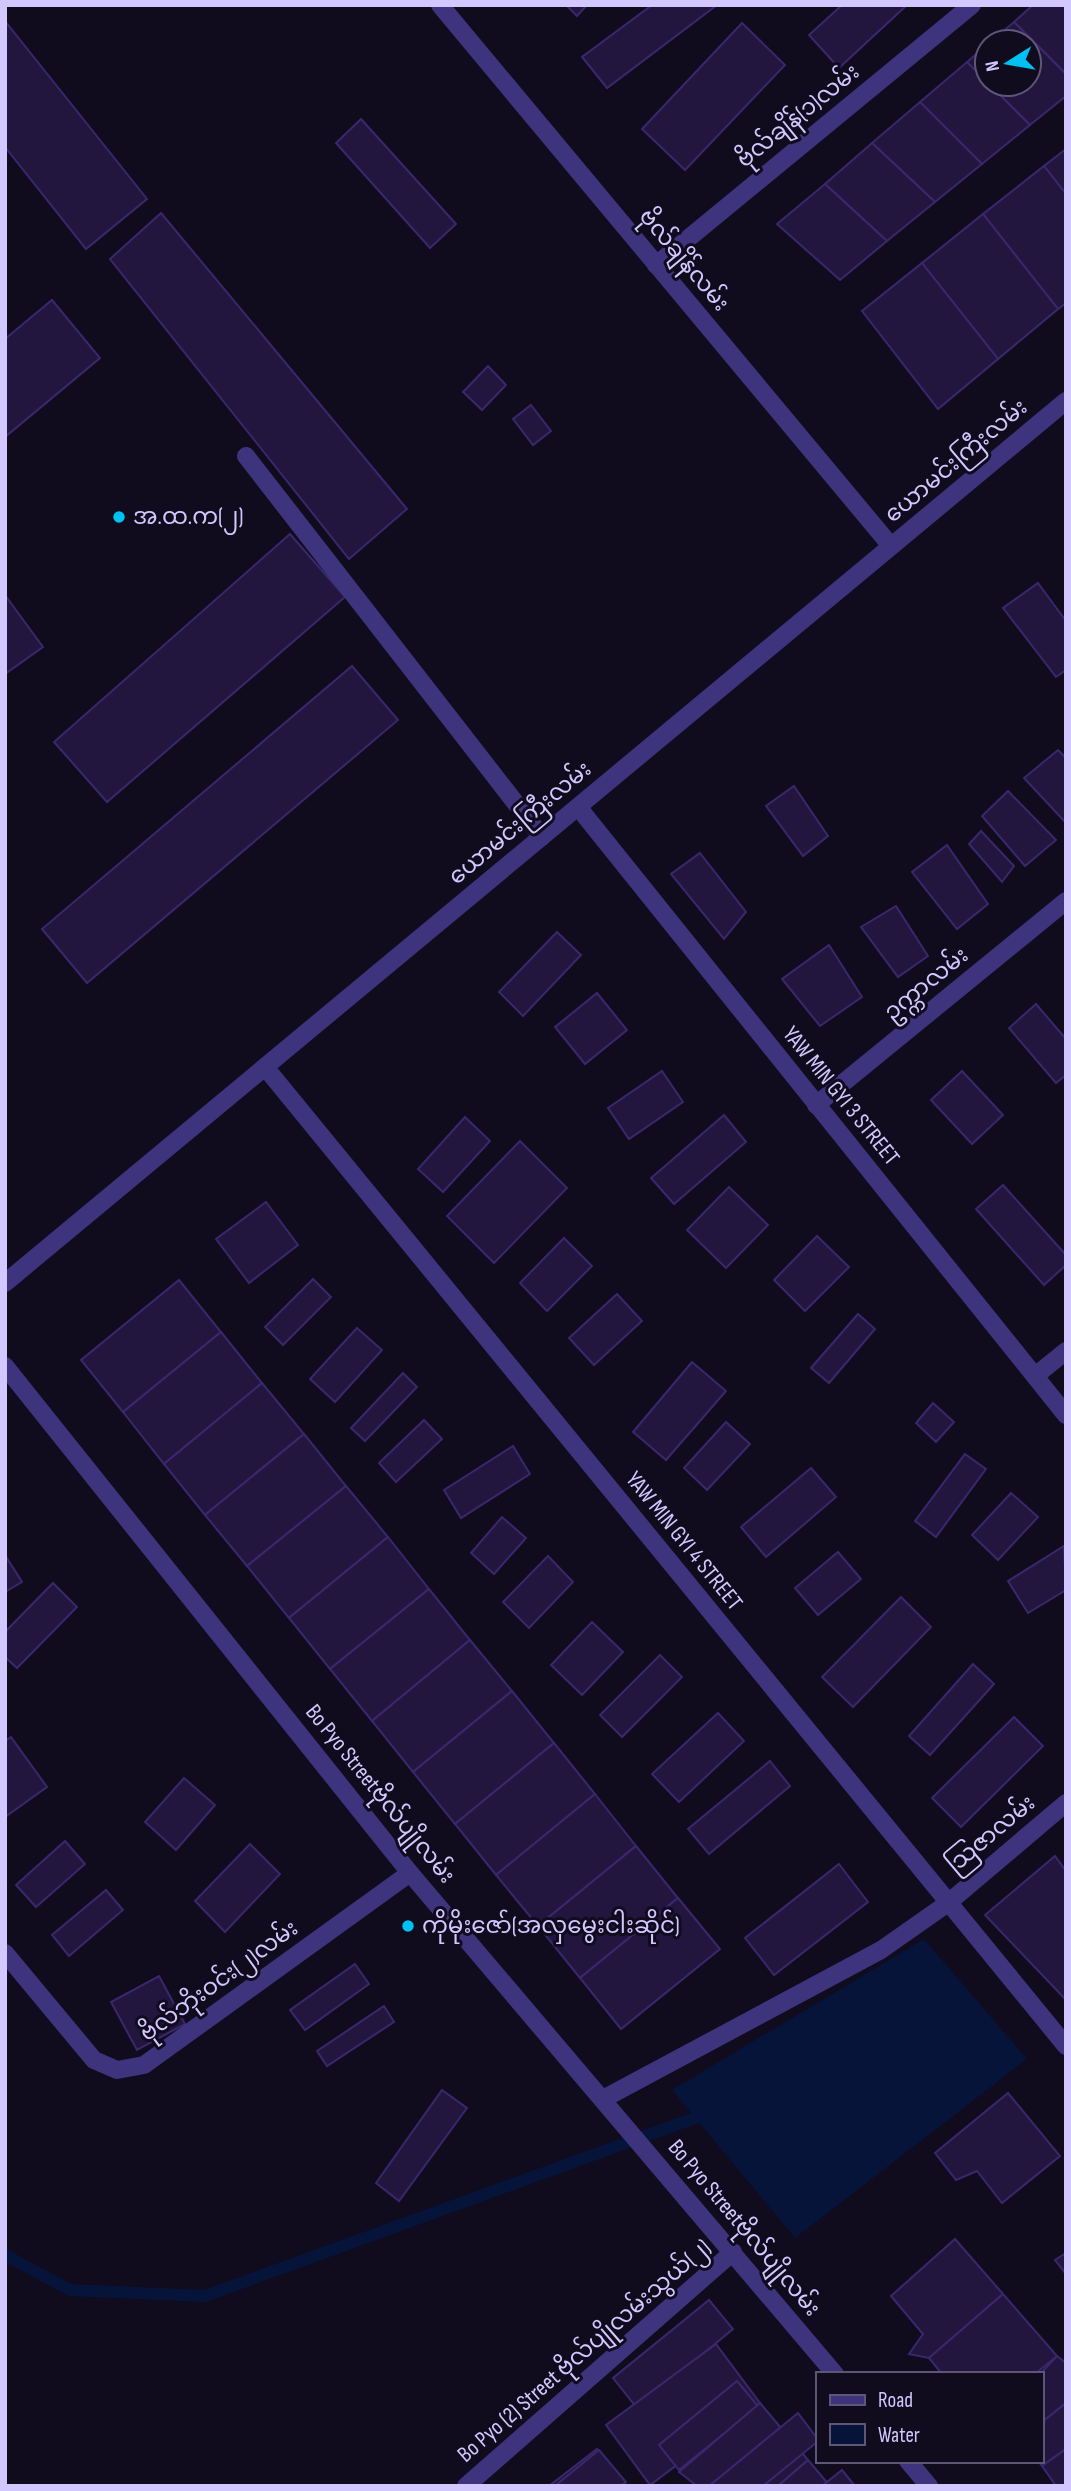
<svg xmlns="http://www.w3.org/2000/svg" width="1071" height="2491" viewBox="0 0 1071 2491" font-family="'Sofia Sans Condensed','Noto Sans Myanmar',sans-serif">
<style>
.water{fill:#07143a}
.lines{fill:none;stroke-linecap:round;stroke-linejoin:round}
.stream{stroke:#07143a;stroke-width:12}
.building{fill:#22163f;stroke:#3b276c;stroke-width:2}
.service{stroke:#3e347e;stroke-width:18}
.minor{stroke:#3e347e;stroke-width:18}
.poi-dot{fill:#00c2f2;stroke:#100b1d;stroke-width:2.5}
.labels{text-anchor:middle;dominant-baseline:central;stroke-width:6;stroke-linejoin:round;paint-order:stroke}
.street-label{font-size:23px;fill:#d3c7ff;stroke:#100b1d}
.poi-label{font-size:23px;fill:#d3c7ff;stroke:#100b1d;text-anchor:start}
</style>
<rect width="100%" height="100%" fill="#100b1d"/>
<path class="water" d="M924 1939 1027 2059 795 2238 672 2090Z"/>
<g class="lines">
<path class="stream" d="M5 2255 70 2290 205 2296 695 2118"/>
</g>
<g class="building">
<path d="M566 5H587L577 16Z"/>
<path d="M652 5H717L607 88 582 57Z"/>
<path d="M842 5H907L839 68 809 35Z"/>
<path d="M1033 5H1066V74L1014 22Z"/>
<path d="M5 21 147 199 86 249 5 147Z"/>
<path d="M1014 22 1066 74V96L1030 125 989 84H1029V42H990Z"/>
<path d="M742 23 785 65 685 170 642 129Z"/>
<path d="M987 45V82L967 62Z"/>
<path d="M967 62 1030 125 982 164 920 102Z"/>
<path d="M920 102 982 164 935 202 872 143Z"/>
<path d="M361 119 456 224 430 248 336 143Z"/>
<path d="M872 143 935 202 887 241 825 184Z"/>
<path d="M1066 149V194L1044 166Z"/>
<path d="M1044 166 1066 194V303L1058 309 983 214Z"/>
<path d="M825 184 887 241 840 280 777 224Z"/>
<path d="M161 213 407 509 349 559 110 259Z"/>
<path d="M983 214 1058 309 998 359 922 263Z"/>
<path d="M922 263 998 359 938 409 862 311Z"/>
<path d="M52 300 100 358 5 437V339Z"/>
<path d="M488 366 506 385 482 410 463 392Z"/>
<path d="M531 405 551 431 533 445 513 419Z"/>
<path d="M290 534 345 597 107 802 54 742Z"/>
<path d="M1038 583 1066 621V670L1056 677 1003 608Z"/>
<path d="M5 595 43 647 5 674Z"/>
<path d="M352 666 398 720 87 983 42 929Z"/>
<path d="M1058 750 1066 758V823L1024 778Z"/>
<path d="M794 786 828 836 803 856 766 806Z"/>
<path d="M1008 791 1056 840 1025 866 982 816Z"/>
<path d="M981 831 1014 866 1002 882 969 844Z"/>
<path d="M947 845 988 904 957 929 912 872Z"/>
<path d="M700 853 746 912 724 939 671 874Z"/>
<path d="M896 906 928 956 898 977 861 927Z"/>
<path d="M557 932 581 955 523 1016 499 992Z"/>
<path d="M829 945 862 997 820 1026 782 979Z"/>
<path d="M597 993 627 1030 585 1064 555 1027Z"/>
<path d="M1036 1004 1066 1039V1075L1056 1083 1009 1028Z"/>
<path d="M662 1071 683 1102 629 1139 608 1108Z"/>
<path d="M962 1071 1003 1115 972 1144 931 1100Z"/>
<path d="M724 1115 746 1142 674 1204 651 1178Z"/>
<path d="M465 1117 490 1141 443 1192 418 1169Z"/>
<path d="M520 1141 567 1188 494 1263 447 1216Z"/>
<path d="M1003 1185 1066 1255V1265L1044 1285 976 1209Z"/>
<path d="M729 1187 768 1225 726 1268 687 1230Z"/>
<path d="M266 1202 298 1245 249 1283 216 1239Z"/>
<path d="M817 1236 849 1267 805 1311 774 1280Z"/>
<path d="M564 1238 592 1266 547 1311 520 1283Z"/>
<path d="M313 1279 331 1297 283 1345 265 1327Z"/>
<path d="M179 1280 221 1332 123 1412 81 1360Z"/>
<path d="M617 1294 642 1321 594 1365 569 1338Z"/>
<path d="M858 1314 875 1329 829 1383 811 1368Z"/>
<path d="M357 1328 382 1350 335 1402 310 1379Z"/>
<path d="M221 1332 262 1383 164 1464 123 1412Z"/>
<path d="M692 1362 726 1391 666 1460 633 1432Z"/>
<path d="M403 1373 417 1387 365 1441 351 1428Z"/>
<path d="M262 1383 304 1434 205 1515 164 1464Z"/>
<path d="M933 1403 954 1422 936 1442 916 1423Z"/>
<path d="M424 1420 442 1439 396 1482 379 1463Z"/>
<path d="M726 1422 750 1444 707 1490 684 1468Z"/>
<path d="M304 1434 346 1486 247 1566 205 1515Z"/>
<path d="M513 1446 530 1474 461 1518 444 1490Z"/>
<path d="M965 1454 986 1469 936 1537 915 1521Z"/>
<path d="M811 1468 836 1497 766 1557 741 1527Z"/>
<path d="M346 1486 388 1537 289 1618 247 1566Z"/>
<path d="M1011 1493 1038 1517 998 1560 972 1535Z"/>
<path d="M502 1517 526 1538 494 1574 471 1553Z"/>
<path d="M388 1537 429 1589 330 1669 289 1618Z"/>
<path d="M1064 1546 1066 1590 1028 1613 1008 1581Z"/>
<path d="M838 1552 861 1579 818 1615 795 1588Z"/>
<path d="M5 1555 22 1582 5 1592Z"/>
<path d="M548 1556 573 1582 529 1628 503 1602Z"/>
<path d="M53 1583 77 1607 17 1668 5 1657V1632Z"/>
<path d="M429 1589 470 1640 372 1721 330 1669Z"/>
<path d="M901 1597 931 1627 853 1707 822 1677Z"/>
<path d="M592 1622 623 1652 582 1695 551 1665Z"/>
<path d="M470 1640 512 1691 413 1772 372 1721Z"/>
<path d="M660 1655 682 1677 622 1737 600 1715Z"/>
<path d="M973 1664 994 1684 930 1755 909 1736Z"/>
<path d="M512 1691 554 1743 455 1824 413 1772Z"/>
<path d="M718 1713 744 1741 679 1802 652 1774Z"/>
<path d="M1014 1717 1043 1746 961 1827 932 1798Z"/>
<path d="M11 1737 47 1787 5 1817V1741Z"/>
<path d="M554 1743 595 1794 496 1875 455 1824Z"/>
<path d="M770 1761 790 1786 709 1854 688 1829Z"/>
<path d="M184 1778 215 1805 176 1850 145 1822Z"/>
<path d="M595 1794 636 1846 538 1926 496 1875Z"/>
<path d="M65 1841 85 1864 36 1907 16 1885Z"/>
<path d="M250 1844 280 1874 225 1932 195 1901Z"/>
<path d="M636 1846 678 1898 580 1978 538 1926Z"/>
<path d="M1055 1856 1066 1871V2000L985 1915Z"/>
<path d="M839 1864 868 1902 774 1975 745 1938Z"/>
<path d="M106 1890 123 1910 69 1956 52 1935Z"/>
<path d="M678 1898 720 1949 621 2029 580 1978Z"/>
<path d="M355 1964 369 1984 305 2030 290 2010Z"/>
<path d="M159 1976 185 2024 137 2050 111 2002Z"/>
<path d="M384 2006 394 2022 327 2066 317 2051Z"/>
<path d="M442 2090 467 2108 399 2201 376 2183Z"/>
<path d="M1008 2093 1060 2156 1002 2203 977 2171 956 2180 935 2153Z"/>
<path d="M955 2239 1003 2294 929 2358 909 2354 923 2334 891 2296Z"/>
<path d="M1066 2253V2274L1055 2260Z"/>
<path d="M1003 2294 1057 2356 1035 2374H942L929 2358Z"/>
<path d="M709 2300 733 2329 637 2408 613 2378Z"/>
<path d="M716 2344 760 2403 650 2485 606 2425Z"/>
<path d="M1057 2356 1066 2363V2403L1041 2423 1040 2374Z"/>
<path d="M737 2381 758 2406 679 2470 659 2445Z"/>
<path d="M760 2403 808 2460 778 2486H697L679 2472Z"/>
<path d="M1066 2403V2449L1042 2466 1038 2461H1041V2423Z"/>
<path d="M798 2413 817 2438V2442L763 2486H709Z"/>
<path d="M597 2449 625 2486H549Z"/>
<path d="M1066 2449V2486H1056L1042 2466Z"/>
<path d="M599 2450 626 2482 621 2486H555Z"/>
<path d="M808 2460 830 2486H778Z"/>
<path d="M842 2470 855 2486H822Z"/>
</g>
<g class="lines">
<path class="service" d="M246 456 542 837"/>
<g class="minor">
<path d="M440 5 891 546"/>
<path d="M656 265 972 5"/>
<path d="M578 807 1066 1415"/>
<path d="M265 1067 1066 2046"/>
<path d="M816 1105 1066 901"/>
<path d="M5 1283 1066 401"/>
<path d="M5 1366 410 1873 835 2374"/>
<path d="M1035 1376 1066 1351"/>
<path d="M5 1953 94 2060 117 2070 144 2065 410 1873"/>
<path d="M603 2099 881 1950 948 1903 1066 1803"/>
<path d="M908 2461 929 2486"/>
<path d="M466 2486 733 2252"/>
</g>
</g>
<g class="poi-dot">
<circle cx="119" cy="517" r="7"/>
<circle cx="408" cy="1926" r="7"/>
</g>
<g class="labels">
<g class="street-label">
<text transform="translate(798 116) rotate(-39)">ဗိုလ်ချိန်(၁)လမ်း</text>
<text transform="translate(684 260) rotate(50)">ဗိုလ်ချိန်လမ်း</text>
<text transform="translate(956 461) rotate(-40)">ယောမင်းကြီးလမ်း</text>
<text transform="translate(520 823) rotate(-40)">ယောမင်းကြီးလမ်း</text>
<text transform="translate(926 984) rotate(-39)">ဥက္ကာလမ်း</text>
<text transform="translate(841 1096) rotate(51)">YAW MIN GYI 3 STREET</text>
<text transform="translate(684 1541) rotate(51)">YAW MIN GYI 4 STREET</text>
<text transform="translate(380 1794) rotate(51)">Bo Pyo Streetဗိုလ်ပျိုလမ်း</text>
<text transform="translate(991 1834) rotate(-40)">သြဇာလမ်း</text>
<text transform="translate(219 1981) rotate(-36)">ဗိုလ်ဘိုးဝင်း(၂)လမ်း</text>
<text transform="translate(744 2228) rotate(50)">Bo Pyo Streetဗိုလ်ပျိုလမ်း</text>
<text transform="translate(584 2351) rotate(-41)">Bo Pyo (2) Street ဗိုလ်ပျိုလမ်းသွယ်(၂)</text>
</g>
<g class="poi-label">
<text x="133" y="517">အ.ထ.က(၂)</text>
<text x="422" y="1926">ကိုမိုးဇော်(အလှမွေးငါးဆိုင်)</text>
</g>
</g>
<rect width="1071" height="2491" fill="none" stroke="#d3c7ff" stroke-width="14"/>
<rect x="816" y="2372" width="228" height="91" fill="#100b1d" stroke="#5e5677" stroke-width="2"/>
<rect x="830" y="2395" width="35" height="10" fill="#3e347e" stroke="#5e5677" stroke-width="2"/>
<text x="878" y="2407" font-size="21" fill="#d3c7ff">Road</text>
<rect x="830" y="2424" width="35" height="21" fill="#07143a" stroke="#5e5677" stroke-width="2"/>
<text x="878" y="2442" font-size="21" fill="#d3c7ff">Water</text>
<g transform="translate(1008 63) rotate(259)"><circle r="33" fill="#100b1d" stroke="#5e5677" stroke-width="2"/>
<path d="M0-5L12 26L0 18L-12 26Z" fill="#00c2f2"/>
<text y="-10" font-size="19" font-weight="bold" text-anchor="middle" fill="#d3c7ff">N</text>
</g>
</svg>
